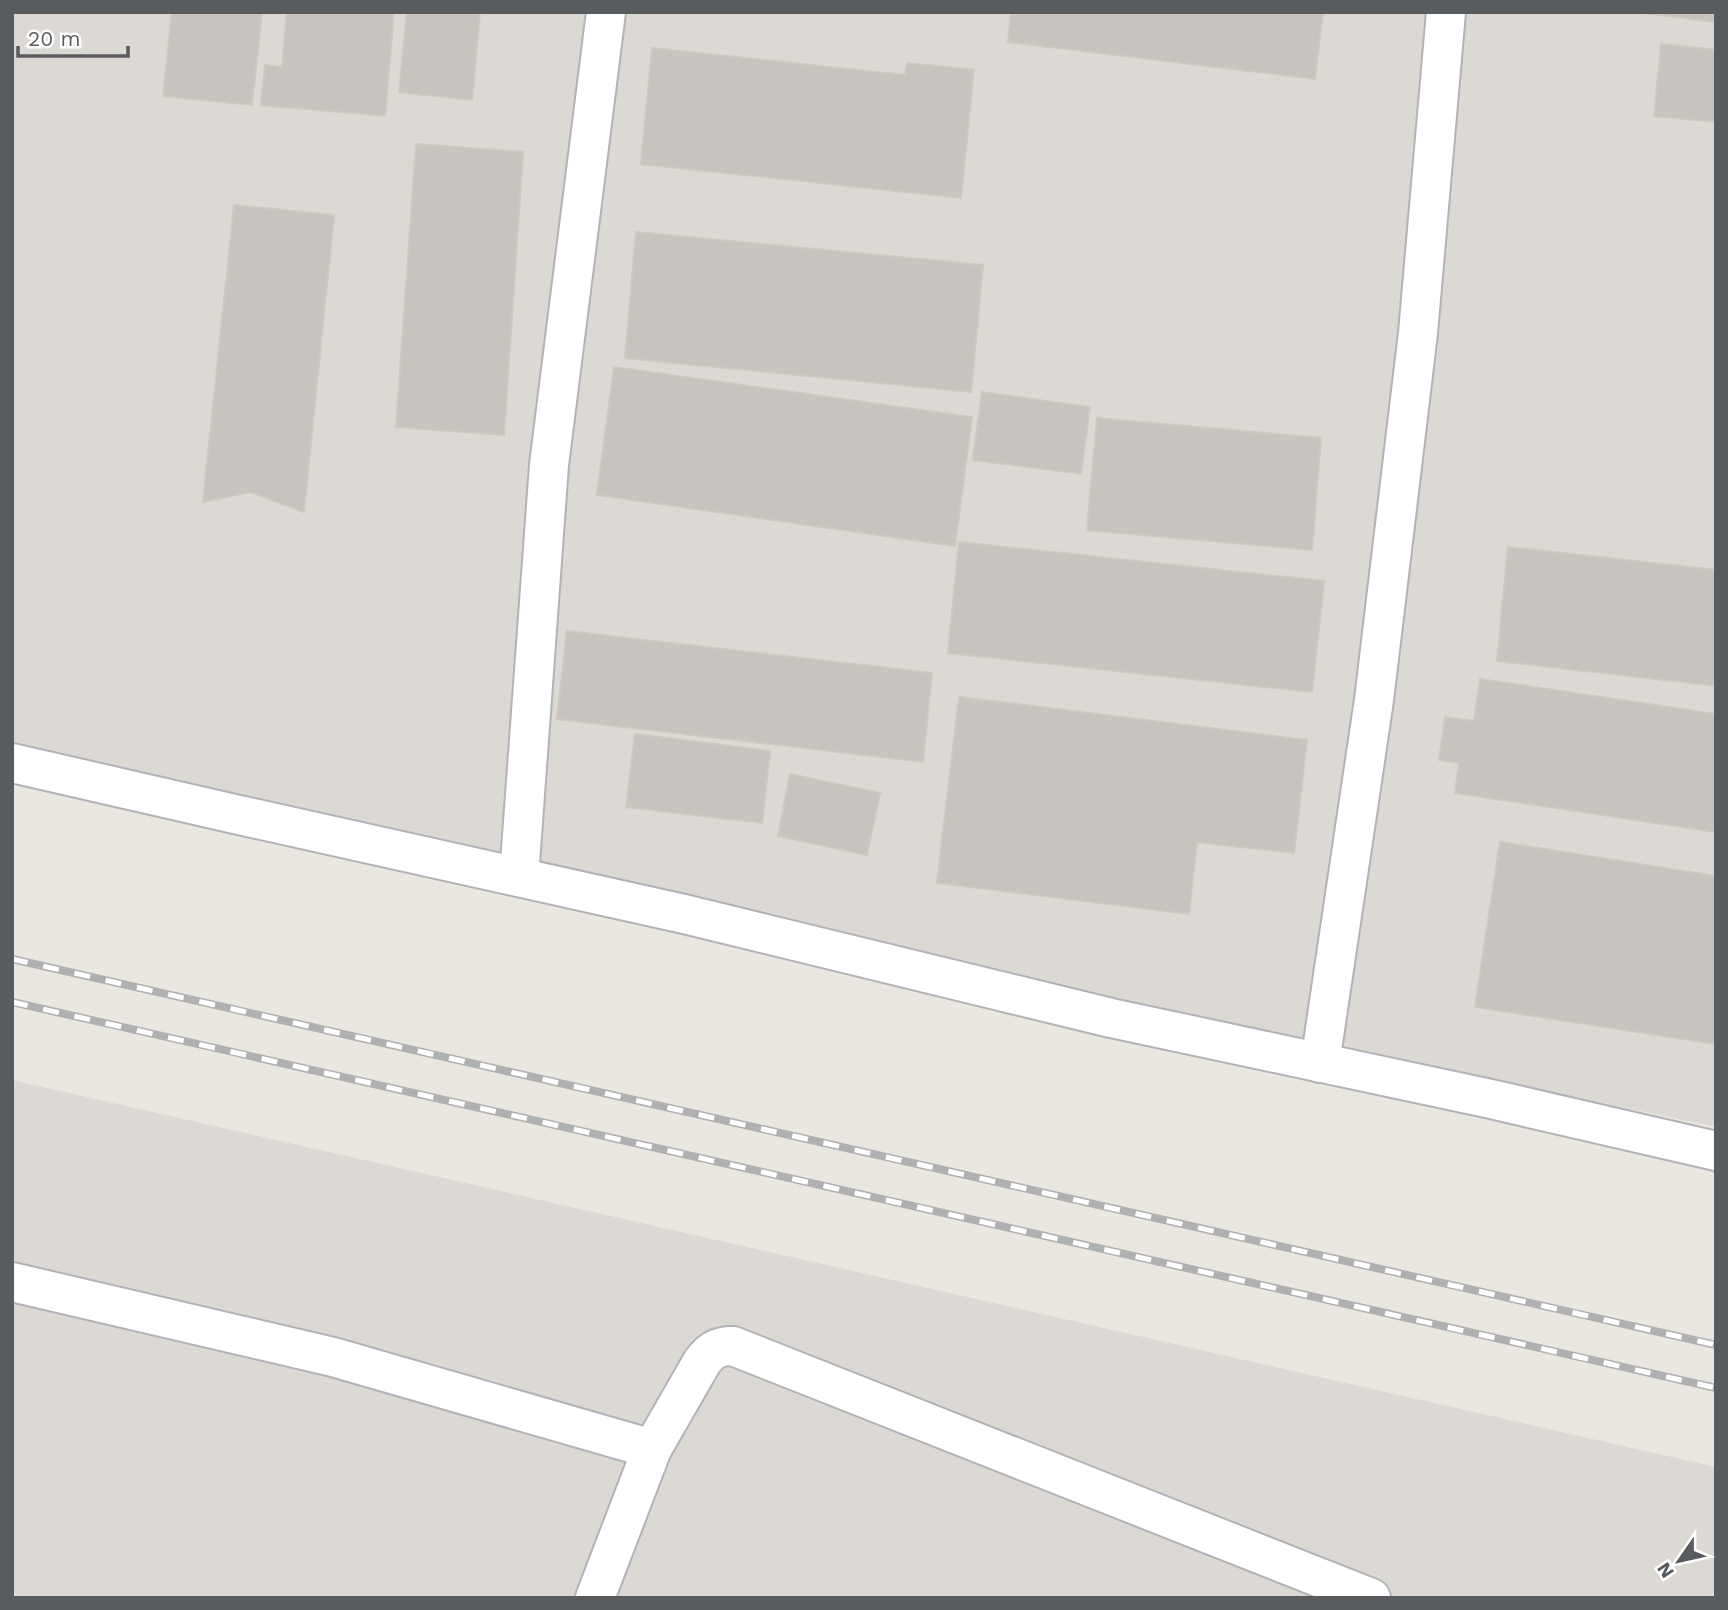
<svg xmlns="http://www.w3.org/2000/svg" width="1728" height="1610" viewBox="0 0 1728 1610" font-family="'Work Sans',sans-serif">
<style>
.industrial{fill:#dcd9d5}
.building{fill:#c7c3bf;stroke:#cec8bf;stroke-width:2}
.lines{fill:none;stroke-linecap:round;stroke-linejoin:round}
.minor-casing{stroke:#b1b3b6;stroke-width:42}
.minor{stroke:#fff;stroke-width:38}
.rail-casing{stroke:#afb0b0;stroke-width:8}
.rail{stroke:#fff;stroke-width:5;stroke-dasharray:16;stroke-linecap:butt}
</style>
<rect width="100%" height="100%" fill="#eae7e0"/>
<g class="industrial">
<path d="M12 12H1716V1127L12 766Z"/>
<path d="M12 1080 1716 1467V1598H12Z"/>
</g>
<g class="building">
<path d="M172 12H262L252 105 163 96Z"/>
<path d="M287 12H394L385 116 261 105 265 65 282 67Z"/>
<path d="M407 12H480L472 100 399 92Z"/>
<path d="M1011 12H1323L1315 79 1008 42Z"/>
<path d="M1636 12H1716V22Z"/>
<path d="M1661 44 1716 50V122L1654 116Z"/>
<path d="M652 48 905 75 907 63 974 70 961 198 641 164Z"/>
<path d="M416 144 523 152 504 435 396 427Z"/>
<path d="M234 205 334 215 304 512 250 492 203 502Z"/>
<path d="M636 232 983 265 971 392 625 358Z"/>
<path d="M614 367 972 417 955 546 597 495Z"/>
<path d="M982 392 1090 407 1081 474 973 460Z"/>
<path d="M1097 418 1321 438 1312 550 1087 530Z"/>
<path d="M959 542 1324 581 1312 692 948 653Z"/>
<path d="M1508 547 1716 570V686L1497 661Z"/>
<path d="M567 631 932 673 923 762 557 719Z"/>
<path d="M1480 679 1716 714V832L1455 793 1459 763 1439 760 1445 717 1474 721Z"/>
<path d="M959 697 1307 740 1294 853 1197 842 1189 914 937 883Z"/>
<path d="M635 734 770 751 762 823 626 807Z"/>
<path d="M790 774 880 793 867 855 778 836Z"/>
<path d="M1500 842 1716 876V1044L1475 1007Z"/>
</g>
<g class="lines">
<g class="minor-casing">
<g id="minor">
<path d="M12 763 239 815 684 914 1111 1018 1491 1099 1716 1151"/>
<path d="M519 877 549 465 606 12"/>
<path d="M1320 1063 1374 700 1418 333 1446 12"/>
<path d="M12 1282 333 1357 652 1449"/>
<path d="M595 1598 652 1449 702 1362C711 1350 718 1346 733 1346L1371 1598"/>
</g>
</g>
<use href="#minor" class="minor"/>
<g class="rail-casing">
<g id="rail">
<path d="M12 959 1716 1345"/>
<path d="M12 1002 1716 1388"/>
</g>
</g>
<use href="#rail" class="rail"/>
</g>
<rect width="1728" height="1610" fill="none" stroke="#595c5f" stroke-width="28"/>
<g transform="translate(1679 1561) rotate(236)" stroke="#ffffff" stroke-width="5" paint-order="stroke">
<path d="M0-5L12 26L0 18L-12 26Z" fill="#595c5f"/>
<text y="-10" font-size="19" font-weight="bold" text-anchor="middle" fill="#595c5f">N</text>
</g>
<path d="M18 46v10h110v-10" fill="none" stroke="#595c5f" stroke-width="3.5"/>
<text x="28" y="46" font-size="21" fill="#595c5f" stroke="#ffffff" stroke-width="5" paint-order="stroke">20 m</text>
</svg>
